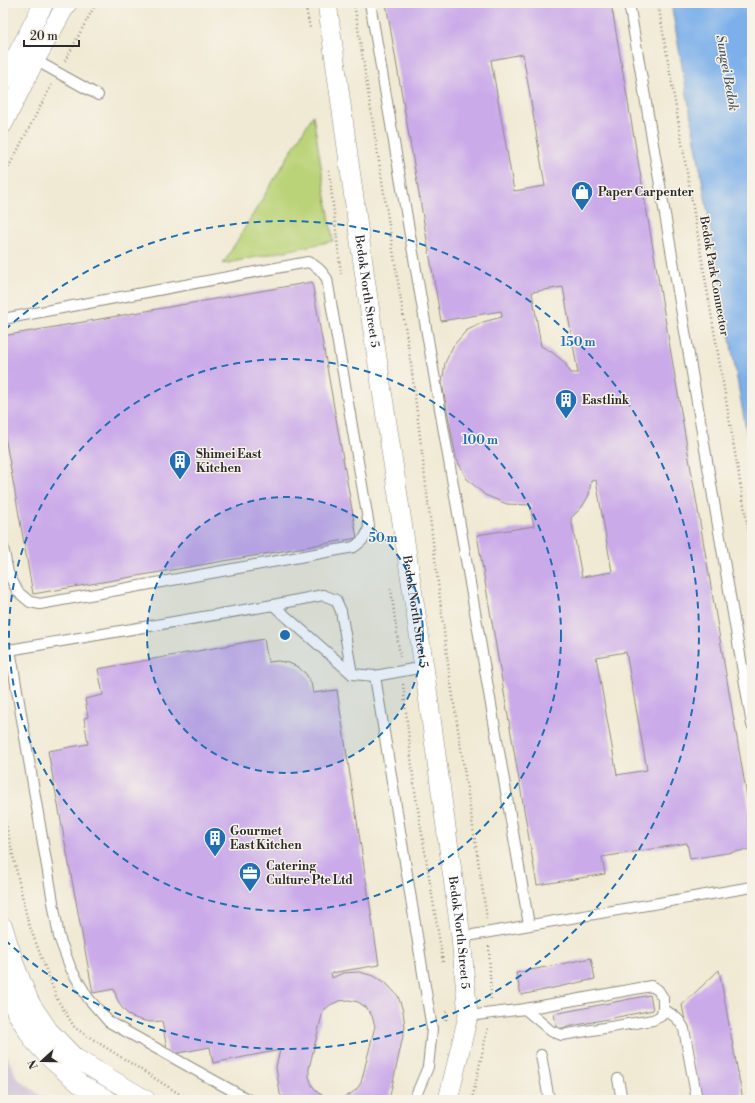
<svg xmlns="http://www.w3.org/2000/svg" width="755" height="1103" viewBox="0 0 755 1103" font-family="'Libre Bodoni',serif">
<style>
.industrial{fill:#cbbfd5}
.green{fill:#bad378;stroke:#727f52}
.water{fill:#7db0ea;stroke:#546e8a}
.building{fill:#caaae9;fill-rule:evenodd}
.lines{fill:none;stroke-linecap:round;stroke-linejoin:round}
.lane-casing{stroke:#8e8a80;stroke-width:12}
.street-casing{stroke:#8e8a80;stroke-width:20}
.path{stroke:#8e8a80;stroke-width:2.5;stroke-dasharray:1 3;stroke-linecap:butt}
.lane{stroke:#fff;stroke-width:10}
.street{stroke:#fff;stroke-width:19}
.ring{fill:none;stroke:#1f6fb2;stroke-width:2;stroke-dasharray:7 5}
.labels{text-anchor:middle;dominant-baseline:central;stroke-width:3;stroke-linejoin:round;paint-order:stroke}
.poi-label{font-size:12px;font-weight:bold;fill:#2b2b2b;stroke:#f7f3e8;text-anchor:start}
.street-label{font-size:12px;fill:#2b2b2b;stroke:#f7f3e8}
.water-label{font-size:13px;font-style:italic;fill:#445364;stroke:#f7f3e8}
.centre{fill:#1f6fb2;stroke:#f7f3e8;stroke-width:2}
.ring-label{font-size:12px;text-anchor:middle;font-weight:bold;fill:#1f6fb2;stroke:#f7f3e8;stroke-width:3;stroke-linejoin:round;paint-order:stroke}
</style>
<rect width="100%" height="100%" fill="#f7f3e8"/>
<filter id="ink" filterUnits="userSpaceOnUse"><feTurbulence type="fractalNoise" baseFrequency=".025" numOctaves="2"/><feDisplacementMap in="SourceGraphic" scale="8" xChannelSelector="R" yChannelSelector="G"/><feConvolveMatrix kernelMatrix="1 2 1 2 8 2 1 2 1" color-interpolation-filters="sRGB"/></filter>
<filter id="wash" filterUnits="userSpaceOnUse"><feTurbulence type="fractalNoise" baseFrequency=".012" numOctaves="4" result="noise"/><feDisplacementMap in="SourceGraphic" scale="16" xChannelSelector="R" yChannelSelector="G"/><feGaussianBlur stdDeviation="0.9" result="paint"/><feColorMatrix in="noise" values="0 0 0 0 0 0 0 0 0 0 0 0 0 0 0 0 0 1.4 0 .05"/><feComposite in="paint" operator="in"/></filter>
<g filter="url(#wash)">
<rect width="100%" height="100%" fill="#f0ead4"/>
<path class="industrial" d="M3 1046 17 1078 47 1100H3Z"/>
<path class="green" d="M313 115 333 241 223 264Z"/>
<path class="water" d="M671 3H752V464Z"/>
<g id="blocks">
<g class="building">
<path d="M386 3H611L752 826V849L690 859 687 843 640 851 602 857 605 874 537 885 477 535 534 526 530 505 507 504 485 495 467 479 456 458 442 383 445 363 453 346 466 331 483 322 502 317 501 311 441 321ZM523 54 545 186 514 191 491 60ZM563 287 578 373H571L564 362 553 353 541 346 532 292ZM596 480 612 572 582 577 571 518 582 507 589 495 591 481ZM626 652 647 770 617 775 596 657Z"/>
<path d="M312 282 357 538 33 594 3 425V336Z"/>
<path d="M264 639 268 662 278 661 289 663 298 667 306 674 311 683 313 693 337 690 379 965 331 973 332 978 343 973 359 972 374 976 387 984 398 996 403 1011 405 1027 389 1100H284L280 1094 276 1067 280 1050 213 1063 210 1047 168 1055 162 1021 151 1022 140 1020 130 1016 122 1008 117 999 114 989 93 993 48 751 88 744 84 718 88 717 85 699 103 695 98 669ZM349 1000 358 1002 367 1008 372 1016 375 1026 361 1083 356 1090 349 1095 341 1098 333 1099 325 1097 317 1092 312 1085 309 1077V1068L323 1011 330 1005 339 1001Z"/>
<path d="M591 958 595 979 521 995 516 973Z"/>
<path d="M719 970 743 1100H701L682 1005Z"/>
<path d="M650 995 653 1010 557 1029 554 1014Z"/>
</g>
</g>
</g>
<g filter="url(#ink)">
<use href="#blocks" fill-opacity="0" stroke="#8e8a80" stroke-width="1"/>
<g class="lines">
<g class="lane-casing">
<g id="lane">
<path d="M370 3 529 925"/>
<path d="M629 3 752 725"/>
<path d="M35 60 98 95"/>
<path d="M3 319 308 262C317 266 321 270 327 279L369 526C367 538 363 540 354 547L40 604 30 602 18 592 8 573 3 547"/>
<path d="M273 605 352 674 375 676 424 667"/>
<path d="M10 649 59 937 71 969 88 998 109 1022 249 1100"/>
<path d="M3 651 273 605 323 595 336 600 341 611 352 674"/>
<path d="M375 676 432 1029 428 1067 414 1100"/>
<path d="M461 937 752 887"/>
<path d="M663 1009C673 1015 680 1019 684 1029L697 1100"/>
<path d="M468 1016 525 1009 651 986 658 990 663 998V1009L661 1016 653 1020 562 1035 551 1031 525 1009"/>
<path d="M541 1055 549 1100"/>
<path d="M618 1079 622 1100"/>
</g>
</g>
<g class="street-casing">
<g id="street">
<path id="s1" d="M327 3 367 292 424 667 461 937 468 1016 448 1100"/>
<path d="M3 82 44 3"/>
<path d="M3 124 35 60 67 3"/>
<path d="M3 927 15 966 30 1003 49 1031 75 1058 146 1100"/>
<path d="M3 984 17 1013 34 1041 51 1059 80 1084 108 1100"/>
</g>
</g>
<g class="path">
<path d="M305 3 310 28"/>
<path d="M354 3 411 364 448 664 487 919"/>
<path d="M658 3 752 552"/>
<path d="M65 61 96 3"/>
<path d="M329 170 341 274"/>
<path d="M3 178 52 84"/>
<path d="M391 589 400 657"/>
<path d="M403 684 414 785 443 962"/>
<path d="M3 811 28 922 57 999 75 1028 189 1100"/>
<path d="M489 946 491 999"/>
<path d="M446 1020 447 1009"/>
<path d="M472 1100 488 1027"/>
</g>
<use href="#lane" class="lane"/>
<use href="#street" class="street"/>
</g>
</g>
<circle cx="285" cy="635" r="138" fill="#1f6fb2" fill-opacity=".12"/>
<g class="ring">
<circle cx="285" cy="635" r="138"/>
<circle cx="285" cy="635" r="276"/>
<path d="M5 330A414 414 0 1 1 5 940"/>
</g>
<defs>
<g id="shop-pin" transform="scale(1.15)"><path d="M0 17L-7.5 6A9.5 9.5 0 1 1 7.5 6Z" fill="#1f6fb2" stroke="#f7f3e8"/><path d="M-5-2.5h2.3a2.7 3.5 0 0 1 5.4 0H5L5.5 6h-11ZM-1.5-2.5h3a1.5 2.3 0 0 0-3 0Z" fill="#fff"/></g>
<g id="building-pin" transform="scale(1.15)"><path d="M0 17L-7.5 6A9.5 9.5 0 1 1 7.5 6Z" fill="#1f6fb2" stroke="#f7f3e8"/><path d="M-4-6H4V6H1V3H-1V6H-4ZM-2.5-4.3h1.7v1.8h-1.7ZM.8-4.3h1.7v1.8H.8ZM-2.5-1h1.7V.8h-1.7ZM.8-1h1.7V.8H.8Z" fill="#fff"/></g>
<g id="office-pin" transform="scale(1.15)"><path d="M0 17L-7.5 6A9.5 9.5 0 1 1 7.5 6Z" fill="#1f6fb2" stroke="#f7f3e8"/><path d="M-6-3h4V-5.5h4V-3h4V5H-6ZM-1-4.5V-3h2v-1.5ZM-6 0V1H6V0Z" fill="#fff"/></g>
</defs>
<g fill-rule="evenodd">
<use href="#shop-pin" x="582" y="192"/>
<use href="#building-pin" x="566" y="400"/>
<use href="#building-pin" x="180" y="461"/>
<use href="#building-pin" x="215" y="838"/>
<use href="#office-pin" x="250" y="873"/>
</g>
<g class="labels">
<g class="poi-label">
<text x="598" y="192">Paper Carpenter</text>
<text x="582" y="400">Eastlink</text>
<text x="196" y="454">Shimei East<tspan x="196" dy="14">Kitchen</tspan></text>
<text x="230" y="831">Gourmet<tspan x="230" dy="14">East Kitchen</tspan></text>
<text x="266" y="866">Catering<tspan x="266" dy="14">Culture Pte Ltd</tspan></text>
</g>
<g class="street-label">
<text transform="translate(714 276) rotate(80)">Bedok Park Connector</text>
<text stroke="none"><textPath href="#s1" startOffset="291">Bedok North Street 5</textPath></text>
<text stroke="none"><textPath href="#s1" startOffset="615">Bedok North Street 5</textPath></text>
<text stroke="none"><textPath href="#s1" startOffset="939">Bedok North Street 5</textPath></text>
</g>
<g class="water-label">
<text transform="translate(727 73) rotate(80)">Sungei Bedok</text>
</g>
</g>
<circle cx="285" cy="635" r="6" class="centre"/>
<g class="ring-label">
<text x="578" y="346">150 m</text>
<text x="480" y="444">100 m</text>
<text x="383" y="542">50 m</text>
</g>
<rect width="755" height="1103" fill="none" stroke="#f7f3e8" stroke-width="16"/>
<g transform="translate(42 1061) rotate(249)" stroke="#f7f3e8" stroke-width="3" paint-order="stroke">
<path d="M0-3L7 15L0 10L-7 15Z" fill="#2b2b2b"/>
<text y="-6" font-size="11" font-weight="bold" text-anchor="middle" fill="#2b2b2b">N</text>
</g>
<path d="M24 40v6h55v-6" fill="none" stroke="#2b2b2b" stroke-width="2"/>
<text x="30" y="40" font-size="12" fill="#2b2b2b" stroke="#f7f3e8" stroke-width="3" paint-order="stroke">20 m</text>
</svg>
